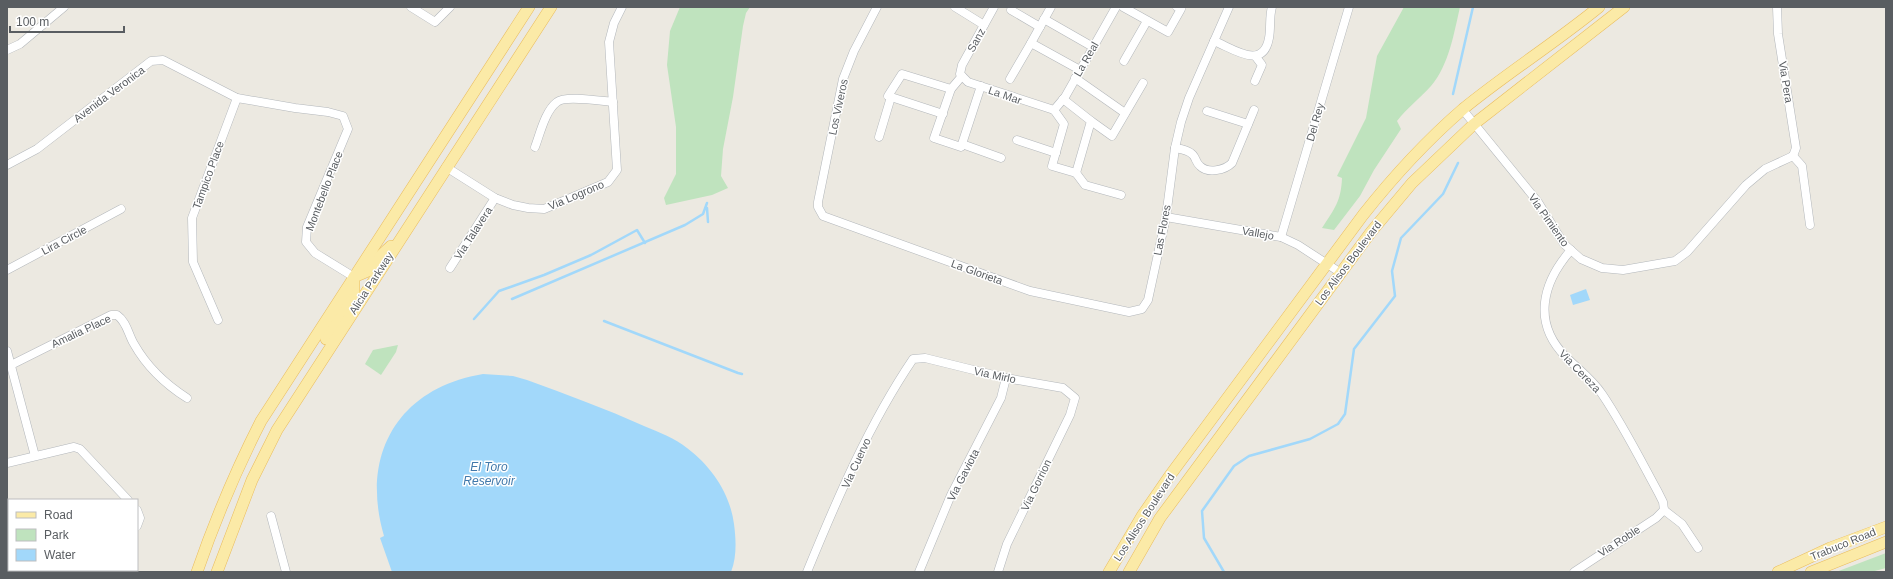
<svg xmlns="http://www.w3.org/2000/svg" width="1893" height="579" viewBox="0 0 1893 579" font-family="Helvetica,sans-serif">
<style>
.green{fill:#bfe3be}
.water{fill:#a2d8fa}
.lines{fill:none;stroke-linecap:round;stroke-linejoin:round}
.stream{stroke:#a2d8fa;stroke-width:2.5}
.minor-casing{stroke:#b3b7bb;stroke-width:9}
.major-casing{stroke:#eabc5c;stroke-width:12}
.minor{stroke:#fff;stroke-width:8}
.major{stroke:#fbeaa7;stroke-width:11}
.labels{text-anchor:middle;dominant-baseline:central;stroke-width:3;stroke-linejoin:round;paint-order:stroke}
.street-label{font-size:11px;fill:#595d61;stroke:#fff}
.water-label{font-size:12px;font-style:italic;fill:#4179ab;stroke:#fff}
</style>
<rect width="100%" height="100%" fill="#ece9e1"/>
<g class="green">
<path d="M680 7H750L746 13 743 26 733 97 723 149 721 176 728 188 712 195 666 205 664 198 676 174V127L667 65 670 31Z"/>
<path d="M1404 7H1460C1454 33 1449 65 1431 86 1420 98 1407 108 1397 121L1401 129 1374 170 1360 196 1334 230 1322 228C1335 208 1341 201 1342 178L1337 176 1366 118 1377 56Z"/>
<path d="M398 345 396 352 381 375 365 364 373 350Z"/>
<path d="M1886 553V568L1871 572H1836Z"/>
</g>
<g class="water">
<path d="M1586 289 1590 300 1573 305 1570 295Z"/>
<path d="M483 374 513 376 527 380C566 394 606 409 644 426 658 432 675 438 687 448 711 466 730 493 734 524 736 539 737 557 731 572H392L380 538 384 536C360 455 398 388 483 374Z"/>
</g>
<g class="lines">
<g class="stream">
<path d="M1453 94 1473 7"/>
<path d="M707 208 708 222"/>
<path d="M512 299 685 225 703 214 707 203"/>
<path d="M474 319 499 291 544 275 591 255 637 230 645 243"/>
<path d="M604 321 738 373 742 374"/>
<path d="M1224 572 1204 538 1202 511 1234 466 1249 456 1310 439 1338 424 1345 414 1354 349 1395 296 1392 271 1401 238 1443 194 1458 163"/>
</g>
<g class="minor-casing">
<g id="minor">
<path d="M411 7 435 22 450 7"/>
<path d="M877 7 854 51 843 79 818 202V207L823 216 1030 291 1129 312 1142 309 1148 300 1166 217 1175 148 1181 122 1189 98 1229 7"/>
<path d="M955 7 984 25"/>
<path d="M994 7 962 65 960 74 968 82 1054 110"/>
<path d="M1123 7 1168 32 1181 9 1177 7"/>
<path d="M1777 7 1778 34 1796 148 1793 156"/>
<path d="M1011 10 1040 27"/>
<path d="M1044 19 1093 47"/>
<path d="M1214 41C1234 49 1263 71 1269 38 1271 28 1269 17 1272 7"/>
<path d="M1031 43 1051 7"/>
<path d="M7 50 20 44 64 7"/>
<path d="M1124 61 1147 21"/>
<path d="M962 76 951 89 934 138 961 147 981 86"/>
<path d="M1075 78 1125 113"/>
<path d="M1010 79 1031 43 1080 70"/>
<path d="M1255 81 1262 65 1256 57"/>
<path d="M1063 99 1091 121 1076 173"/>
<path d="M1054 110 1064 124 1052 166 1076 173 1085 185 1121 195"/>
<path d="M1054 110 1065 97 1116 7"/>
<path d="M1463 110 1538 202 1564 244 1581 259 1602 268 1623 270 1675 261 1687 252 1746 185 1765 169 1793 156"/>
<path d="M1207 111 1248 124"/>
<path d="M943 114 888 96 902 74 951 89"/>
<path d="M1091 121 1112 136 1143 83"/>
<path d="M879 137 891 97"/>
<path d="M1017 140 1056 153"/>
<path d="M962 144 1001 158"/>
<path d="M535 147C540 134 545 111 557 102 565 95 601 101 613 102"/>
<path d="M1175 148C1181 149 1189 150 1193 155 1196 158 1196 163 1200 166 1208 174 1225 170 1232 163L1254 110"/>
<path d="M1793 156 1802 166 1810 225"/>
<path d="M7 165 37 149 151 61 163 60 237 98 295 108 328 112 343 116 348 129 307 227 306 242 315 253 354 277"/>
<path d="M446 167 495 198 513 205 528 208 544 209 561 202 608 182 617 170 609 42 614 23 622 7"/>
<path d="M1166 217 1281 237 1298 245 1341 273"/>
<path d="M1281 237 1349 7"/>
<path d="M1571 250C1542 283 1532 323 1566 357 1578 369 1592 379 1602 394 1623 425 1640 459 1658 492L1663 502 1664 510"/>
<path d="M450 268 495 198"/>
<path d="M7 270 121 209"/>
<path d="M218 320 193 262 192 218 237 98"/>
<path d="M7 351 35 456"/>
<path d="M11 365 111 315H117C127 322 128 334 134 344 147 367 165 384 187 398"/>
<path d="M7 463 74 447 80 449 128 500"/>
<path d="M137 510 140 518 137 526"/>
<path d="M1664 510 1682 524 1698 548"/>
<path d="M271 516 286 572"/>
<path d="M7 562H9"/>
<path d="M98 570 102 572"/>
<path d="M119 572 120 570"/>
<path d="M807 572C837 499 869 424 913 359L925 358 1006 378 1063 388 1075 398 1070 415 1007 544 998 572"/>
<path d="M919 572 951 495 1001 398 1006 378"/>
<path d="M1574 572 1656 518 1664 510"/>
</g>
</g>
<g class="major-casing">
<g id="major">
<path d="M326 339 354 293V277L368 271 378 258 391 246"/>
<path d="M197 572C215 520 236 470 261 421L529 7"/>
<path d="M217 572 252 480 277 430 551 7"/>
<path d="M1109 572 1142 516 1171 474 1363 215C1393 177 1426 141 1463 109 1507 73 1555 43 1599 7"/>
<path d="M1129 572 1160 518 1371 232 1412 183 1474 124 1624 7"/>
<path d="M1778 572 1830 548 1886 527"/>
<path d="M1811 572 1886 542"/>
</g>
</g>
<use href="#minor" class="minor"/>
<use href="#major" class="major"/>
</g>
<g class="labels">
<g class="street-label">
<text transform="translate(976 40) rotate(-61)">Sanz</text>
<text transform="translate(1086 59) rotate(-60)">La Real</text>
<text transform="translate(1786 82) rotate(81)">Via Pera</text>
<text transform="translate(109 94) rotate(-37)">Avenida Veronica</text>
<text transform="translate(1005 95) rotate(19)">La Mar</text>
<text transform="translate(838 107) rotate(-78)">Los Viveros</text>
<text transform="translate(1315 122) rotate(-74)">Del Rey</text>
<text transform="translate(208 175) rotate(-70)">Tampico Place</text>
<text transform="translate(324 191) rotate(-69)">Montebello Place</text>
<text transform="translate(576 195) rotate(-23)">Via Logrono</text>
<text transform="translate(1549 220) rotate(55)">Via Pimiento</text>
<text transform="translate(1162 230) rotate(-79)">Las Flores</text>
<text transform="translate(473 233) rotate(-57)">Via Talavera</text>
<text transform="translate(1258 233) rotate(10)">Vallejo</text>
<text transform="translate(64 240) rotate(-28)">Lira Circle</text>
<text transform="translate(1348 263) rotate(-53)">Los Alisos Boulevard</text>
<text transform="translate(977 272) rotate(20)">La Glorieta</text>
<text transform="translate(371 283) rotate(-57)">Alicia Parkway</text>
<text transform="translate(81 331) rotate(-25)">Amalia Place</text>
<text transform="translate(1580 371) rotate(46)">Via Cereza</text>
<text transform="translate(995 375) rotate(12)">Via Mirlo</text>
<text transform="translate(856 463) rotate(-65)">Via Cuervo</text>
<text transform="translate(963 475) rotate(-63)">Via Gaviota</text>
<text transform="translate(1036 485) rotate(-64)">Via Gorrion</text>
<text transform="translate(1144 517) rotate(-57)">Los Alisos Boulevard</text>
<text transform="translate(1619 541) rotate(-33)">Via Roble</text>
<text transform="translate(1843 544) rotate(-22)">Trabuco Road</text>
</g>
<g class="water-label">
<text x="489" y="467">El Toro<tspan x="489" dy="14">Reservoir</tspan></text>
</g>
</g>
<rect width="1893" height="579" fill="none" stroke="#595d61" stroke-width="16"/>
<rect x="8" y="499" width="130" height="72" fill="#ffffff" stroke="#bdbec0"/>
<rect x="16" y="512" width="20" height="6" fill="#fbeaa7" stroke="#bdbec0"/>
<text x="44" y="519" font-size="12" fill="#595d61">Road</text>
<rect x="16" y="529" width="20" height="12" fill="#bfe3be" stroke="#bdbec0"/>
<text x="44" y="539" font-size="12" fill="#595d61">Park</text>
<rect x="16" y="549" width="20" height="12" fill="#a2d8fa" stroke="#bdbec0"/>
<text x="44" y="559" font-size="12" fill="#595d61">Water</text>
<path d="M10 26v6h114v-6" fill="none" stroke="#595d61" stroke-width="2"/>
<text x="16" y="26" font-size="12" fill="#595d61" stroke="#ffffff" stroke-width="3" paint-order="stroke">100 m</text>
</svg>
